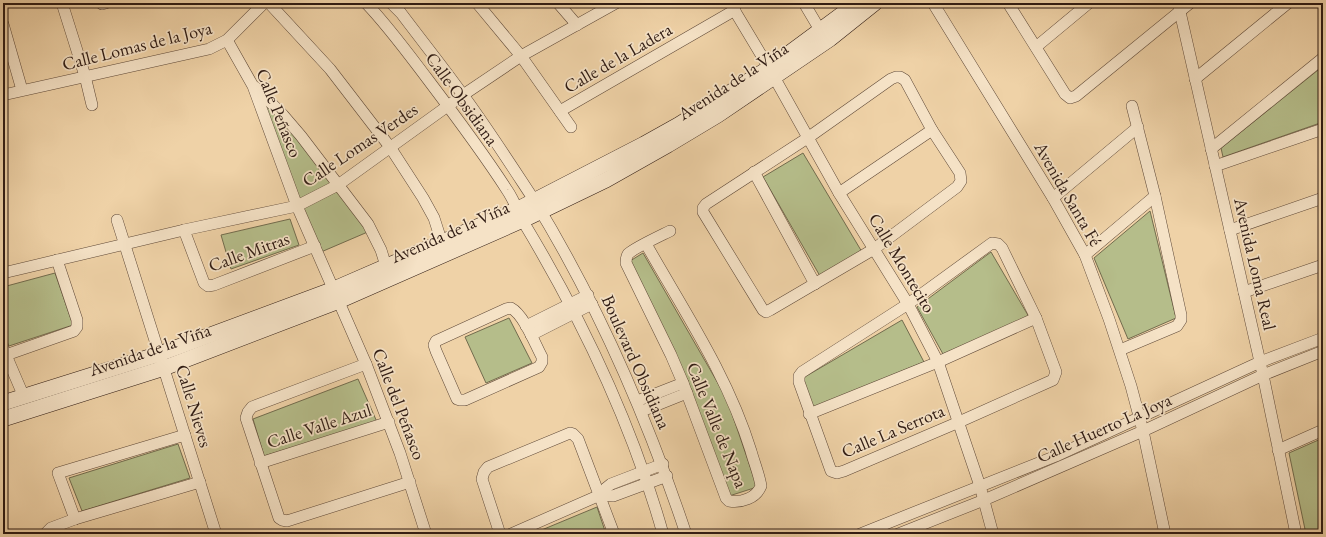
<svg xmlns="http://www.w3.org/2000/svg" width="1326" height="537" font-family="'EB Garamond',serif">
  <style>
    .green { fill: #b5bd8a; stroke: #726c4e }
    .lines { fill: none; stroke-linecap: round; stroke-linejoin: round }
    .street-casing { stroke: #5f4938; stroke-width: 12 }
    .secondary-casing { stroke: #2f1b13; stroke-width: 16 }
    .street { stroke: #f5e2c6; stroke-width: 11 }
    .secondary { stroke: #f5e2c6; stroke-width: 15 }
    .labels { text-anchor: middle; stroke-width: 3.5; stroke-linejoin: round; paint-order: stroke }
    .street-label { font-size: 18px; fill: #2f1b13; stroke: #f5e2c6 }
  </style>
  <rect width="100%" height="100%" fill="#efd2a7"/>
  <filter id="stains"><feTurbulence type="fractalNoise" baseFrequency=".005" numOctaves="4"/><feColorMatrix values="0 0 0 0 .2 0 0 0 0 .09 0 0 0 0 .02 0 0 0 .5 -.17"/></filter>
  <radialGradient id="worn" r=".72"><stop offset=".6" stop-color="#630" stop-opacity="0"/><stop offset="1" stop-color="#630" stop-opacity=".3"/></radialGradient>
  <g class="green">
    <path d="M1323 66V122L1223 157 1221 148Z"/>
    <path d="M259 94 334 184 299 203Z"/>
    <path d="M803 153 862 252 820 276 763 177Z"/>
    <path d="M337 187 370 231 321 252 299 208Z"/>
    <path d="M1150 211 1176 318 1128 339 1094 258Z"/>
    <path d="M290 219 299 245 231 269 221 235Z"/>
    <path d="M991 252 1029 317 943 354 917 307Z"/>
    <path d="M643 253 727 399 757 487 729 496 630 261Z"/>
    <path d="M55 273 73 325 9 346 3 333V287Z"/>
    <path d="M509 318 532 363 486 383 465 337Z"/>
    <path d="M902 320 924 362 812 408 803 378Z"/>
    <path d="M358 379 377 422 264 456 253 419Z"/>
    <path d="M1323 438V534H1306L1289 453Z"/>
    <path d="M178 444 190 478 82 511 69 478Z"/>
    <path d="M597 507 606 534H532Z"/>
  </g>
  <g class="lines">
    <defs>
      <g id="street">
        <path d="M62 3 85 76 92 105"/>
        <path d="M269 3 330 69 390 147 423 198 434 218 442 243"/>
        <path d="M366 3C388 26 407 52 426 77 454 114 482 151 507 190 514 200 518 212 524 223 583 321 632 424 663 534"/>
        <path d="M391 3 401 13C422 41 443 67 463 95 488 129 511 165 534 200 599 306 647 417 686 534"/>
        <path d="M477 3 521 56 571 127"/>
        <path d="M558 3 577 25"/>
        <path d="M730 3 769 68 839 193 908 304 938 362 980 486 993 534"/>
        <path d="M804 3 820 30"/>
        <path d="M933 3 1053 198 1085 255 1109 319 1131 386 1143 431 1165 534"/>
        <path d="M1008 3 1065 94 1070 98 1076 96 1190 3"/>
        <path d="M1178 3 1263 375 1296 534"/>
        <path d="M102 4 106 3"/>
        <path d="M3 24 22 90"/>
        <path d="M227 40 253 86 297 206 366 364 400 453 426 534"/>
        <path d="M1036 47 1089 3"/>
        <path d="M896 77H900L905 80 932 130 960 173 961 181 957 187 874 249 770 310 766 312 763 310 703 212V208L706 204 809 137 891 79Z"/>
        <path d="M1195 79 1288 3"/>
        <path d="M255 87 283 115 301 136 368 224 381 250 386 266"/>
        <path d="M3 95 209 49 227 40 264 3"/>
        <path d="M560 111 735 10"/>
        <path d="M1211 149 1323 58"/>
        <path d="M1215 166 1323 129"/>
        <path d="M754 172 815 284"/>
        <path d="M839 193 932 130"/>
        <path d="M1053 198 1138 127"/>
        <path d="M117 220 216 534"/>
        <path d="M184 230 204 283 208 286 214 285 315 246"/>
        <path d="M1230 230 1323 198"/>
        <path d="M992 243 998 244 1002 248 1036 318 1056 372 1053 380 959 422 844 471 837 473 831 471 799 382V376L802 372 908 304Z"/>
        <path d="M646 244C684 311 728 376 751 451 754 462 759 474 761 486 756 498 742 503 729 501L726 498 683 383 671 355 626 263C626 260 626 257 628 254 634 248 660 236 670 231"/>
        <path d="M1085 255 1155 196"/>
        <path d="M3 273 184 230 297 206 338 185 463 95 521 56 616 3"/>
        <path d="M1244 292 1323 265"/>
        <path d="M511 308C524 315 535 344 542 357V362L539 367 465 400H460L457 399 436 351 434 345 436 341 506 309Z"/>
        <path d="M526 326 588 295"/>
        <path d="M531 335 592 304"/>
        <path d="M3 348 24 397"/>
        <path d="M1120 350 1177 326 1181 320V315L1155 196 1132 106"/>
        <path d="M6 355 74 331 77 327V320L57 260"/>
        <path d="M366 364 252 407 248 412 246 418 279 518 282 520 287 521 410 482"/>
        <path d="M637 401 683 383"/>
        <path d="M642 411 687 393"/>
        <path d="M809 414 938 362 1036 318"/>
        <path d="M1278 450 1323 430"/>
        <path d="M260 463 389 422"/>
        <path d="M600 495 613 496 667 476"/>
        <path d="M75 519 58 473 185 435"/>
        <path d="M45 534 51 528 75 519 200 482"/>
        <path d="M500 534 482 479 484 472 488 467 570 433 573 434 578 439 614 534"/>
        <path d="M511 534 600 495 606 488 611 484 663 464"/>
        <path d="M860 534 1056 456 1260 362 1323 338"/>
        <path d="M898 534 984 500 1143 431 1263 375 1323 351"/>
      </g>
      <g id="secondary">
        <path d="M3 403 159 354 334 289 518 209 644 144 678 125 769 68 857 3"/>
        <path d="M3 419 164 368 339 301 523 220 606 180 668 145 718 115 830 39 875 3"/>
      </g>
    </defs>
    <use href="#street" class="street-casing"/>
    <use href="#secondary" class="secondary-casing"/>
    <use href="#street" class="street"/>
    <use href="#secondary" class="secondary"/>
  </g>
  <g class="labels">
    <g class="street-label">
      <text transform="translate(137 46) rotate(-14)" y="6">Calle Lomas de la Joya</text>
      <text transform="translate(618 58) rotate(-30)" y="6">Calle de la Ladera</text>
      <text transform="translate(733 81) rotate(-33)" y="6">Avenida de la Viña</text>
      <text transform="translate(462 99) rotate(54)" y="6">Calle Obsidiana</text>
      <text transform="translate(279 113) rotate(68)" y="6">Calle Peñasco</text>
      <text transform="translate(360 145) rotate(-34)" y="6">Calle Lomas Verdes</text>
      <text transform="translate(1068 194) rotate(60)" y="6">Avenida Santa Fé</text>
      <text transform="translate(450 232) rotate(-24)" y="6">Avenida de la Viña</text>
      <text transform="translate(249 252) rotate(-20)" y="6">Calle Mitras</text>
      <text transform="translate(902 263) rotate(59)" y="6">Calle Montecito</text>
      <text transform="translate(1255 264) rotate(77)" y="6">Avenida Loma Real</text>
      <text transform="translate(150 350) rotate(-19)" y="6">Avenida de la Viña</text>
      <text transform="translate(636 362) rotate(66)" y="6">Boulevard Obsidiana</text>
      <text transform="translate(399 404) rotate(69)" y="6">Calle del Peñasco</text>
      <text transform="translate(194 406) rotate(73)" y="6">Calle Nieves</text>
      <text transform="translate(717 425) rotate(68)" y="6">Calle Valle de Napa</text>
      <text transform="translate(319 426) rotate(-18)" y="6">Calle Valle Azul</text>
      <text transform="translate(1104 428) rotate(-24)" y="6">Calle Huerto La Joya</text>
      <text transform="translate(893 431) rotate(-23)" y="6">Calle La Serrota</text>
    </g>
  </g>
  <rect width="1326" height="537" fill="none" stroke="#efd2a7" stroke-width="16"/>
  <rect x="4" y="4" width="1318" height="529" fill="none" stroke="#2f1b13" stroke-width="2"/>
  <rect x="8" y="8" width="1310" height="521" fill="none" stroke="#2f1b13"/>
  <rect width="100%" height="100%" filter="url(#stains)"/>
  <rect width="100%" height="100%" fill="url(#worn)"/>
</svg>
